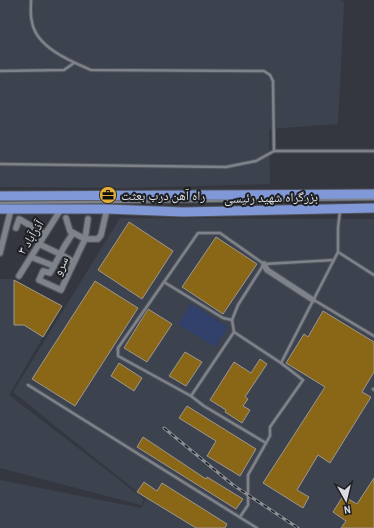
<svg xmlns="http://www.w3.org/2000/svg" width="374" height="528" font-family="'Archivo Narrow','Noto Naskh Arabic',sans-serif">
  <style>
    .built { fill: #3d424f }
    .green { fill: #31416c }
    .building { fill: #8a6717; stroke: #9c988f }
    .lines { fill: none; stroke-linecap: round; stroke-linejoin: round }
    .service-casing { stroke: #51545a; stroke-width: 4.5 }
    .minor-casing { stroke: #51545a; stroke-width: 8 }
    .trunk-casing { stroke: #51545a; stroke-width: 11 }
    .service { stroke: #7e828a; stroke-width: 2.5 }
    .minor { stroke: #7e828a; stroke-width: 5.5 }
    .trunk { stroke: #8098d7; stroke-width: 9 }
    .rail-casing { stroke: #8b8e94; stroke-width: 3 }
    .rail { stroke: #1d1f22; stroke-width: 1.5; stroke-dasharray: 4.5; stroke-linecap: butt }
    .labels { text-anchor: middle; stroke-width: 4; stroke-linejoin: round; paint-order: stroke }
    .poi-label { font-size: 13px; fill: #dadce1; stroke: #1d1f22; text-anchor: start }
    .street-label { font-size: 13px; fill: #dadce1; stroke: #1d1f22 }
  </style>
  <rect width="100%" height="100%" fill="#34373f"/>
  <g class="built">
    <path d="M0 0H341L344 2 338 124 269 129 270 184 122 188 0 187Z"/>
    <path d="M120 218 374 219V528H0V480L141 508 146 499 13 392Z"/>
    <path d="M0 279H12L61 306 9 395 144 499 141 505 0 468Z"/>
  </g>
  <path class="green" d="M191 304 228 327 215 347 178 324Z"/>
  <g class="building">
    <path d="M129 222 173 251 142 299 98 270Z"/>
    <path d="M216 237 257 264 223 314 182 287Z"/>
    <path d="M14 280 62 306 43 337 24 325H14Z"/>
    <path d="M95 281 138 308 75 406 32 379Z"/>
    <path d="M148 309 172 324 147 362 124 348Z"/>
    <path d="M323 311 374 342V372L362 392 371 397 330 463 318 455 297 490 309 497 303 508 263 483 325 387 286 363 304 334 308 337Z"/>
    <path d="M185 352 202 362 186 386 169 376Z"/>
    <path d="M260 359 267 364 245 397 248 399 243 406 250 410 242 423 225 412 226 410 210 400 234 362 251 373Z"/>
    <path d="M119 363 142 378 134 391 111 376Z"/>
    <path d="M187 406 256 449 240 476 207 456 216 441 179 418Z"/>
    <path d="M143 437 206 479 207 477 243 499 236 509 137 447Z"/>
    <path d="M374 478V528H341L346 521 333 512 343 496 357 504Z"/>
    <path d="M144 482 157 491 162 483 227 524 225 528H196L137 492Z"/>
  </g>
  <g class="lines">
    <defs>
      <g id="service">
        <path d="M31 0C31 7 30 15 32 22 36 47 70 61 91 70L264 71 270 75 273 81 274 151"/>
        <path d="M0 71 64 70 74 63"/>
        <path d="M0 164 226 167 256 161 274 151H374"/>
        <path d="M0 203 374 199"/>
        <path d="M340 211 338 228V252L374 275"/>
        <path d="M164 282 118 348V356L191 396 234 332"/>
        <path d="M314 300 374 336"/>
        <path d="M232 320 223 318 164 282 198 233H220L264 264 334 260"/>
        <path d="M281 363 338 252"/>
        <path d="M28 385 257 528"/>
        <path d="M373 389 374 390"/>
        <path d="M191 396 204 406 266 443"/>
        <path d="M240 517 248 505V475L270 436V427L303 380 281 363 234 332 232 320 238 305 264 264"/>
      </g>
      <g id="minor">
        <path d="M66 218 70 231 85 239 88 219"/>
        <path d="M16 228 19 219 45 234"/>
        <path d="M39 244 60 254 74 262"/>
        <path d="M0 253 11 209"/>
        <path d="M31 257 54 266 50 273 43 271 39 280 61 290 85 239H98L101 235 107 209"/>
        <path d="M264 264 267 270 313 300"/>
        <path d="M54 266 64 247 73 233"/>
        <path d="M19 276 61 209"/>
      </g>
      <g id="trunk">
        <path d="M0 196 374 194"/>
        <path d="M0 209H107L183 212 374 208"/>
      </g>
    </defs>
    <use href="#service" class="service-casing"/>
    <use href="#minor" class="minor-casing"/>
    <use href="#trunk" class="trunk-casing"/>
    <use href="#service" class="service"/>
    <use href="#minor" class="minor"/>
    <use href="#trunk" class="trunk"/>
    <defs>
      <path id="rail" d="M164 428 233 485 298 528"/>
    </defs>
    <use href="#rail" class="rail-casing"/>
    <use href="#rail" class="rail"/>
  </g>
  <defs>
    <symbol id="office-disc" viewBox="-11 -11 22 22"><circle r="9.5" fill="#e3ae35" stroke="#1d1f22"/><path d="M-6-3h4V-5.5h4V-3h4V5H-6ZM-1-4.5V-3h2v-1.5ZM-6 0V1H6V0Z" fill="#111"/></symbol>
  </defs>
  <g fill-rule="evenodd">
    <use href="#office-disc" x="98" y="185" width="20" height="20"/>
  </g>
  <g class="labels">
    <g class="poi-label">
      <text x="121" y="200">راه آهن درب بعثت</text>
    </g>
    <g class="street-label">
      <text transform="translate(271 197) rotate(-1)" y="5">بزرگراه شهید رئیسی</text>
      <text transform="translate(30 237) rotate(-58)" y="5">۳ آذرآباد</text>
      <text transform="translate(60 266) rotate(-65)" y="5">سرو</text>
    </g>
  </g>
  <g transform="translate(346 500) rotate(172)" stroke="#1d1f22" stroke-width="3" paint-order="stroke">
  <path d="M0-3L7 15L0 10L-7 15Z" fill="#dadce1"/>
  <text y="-6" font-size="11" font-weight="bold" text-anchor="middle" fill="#dadce1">N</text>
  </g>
</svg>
